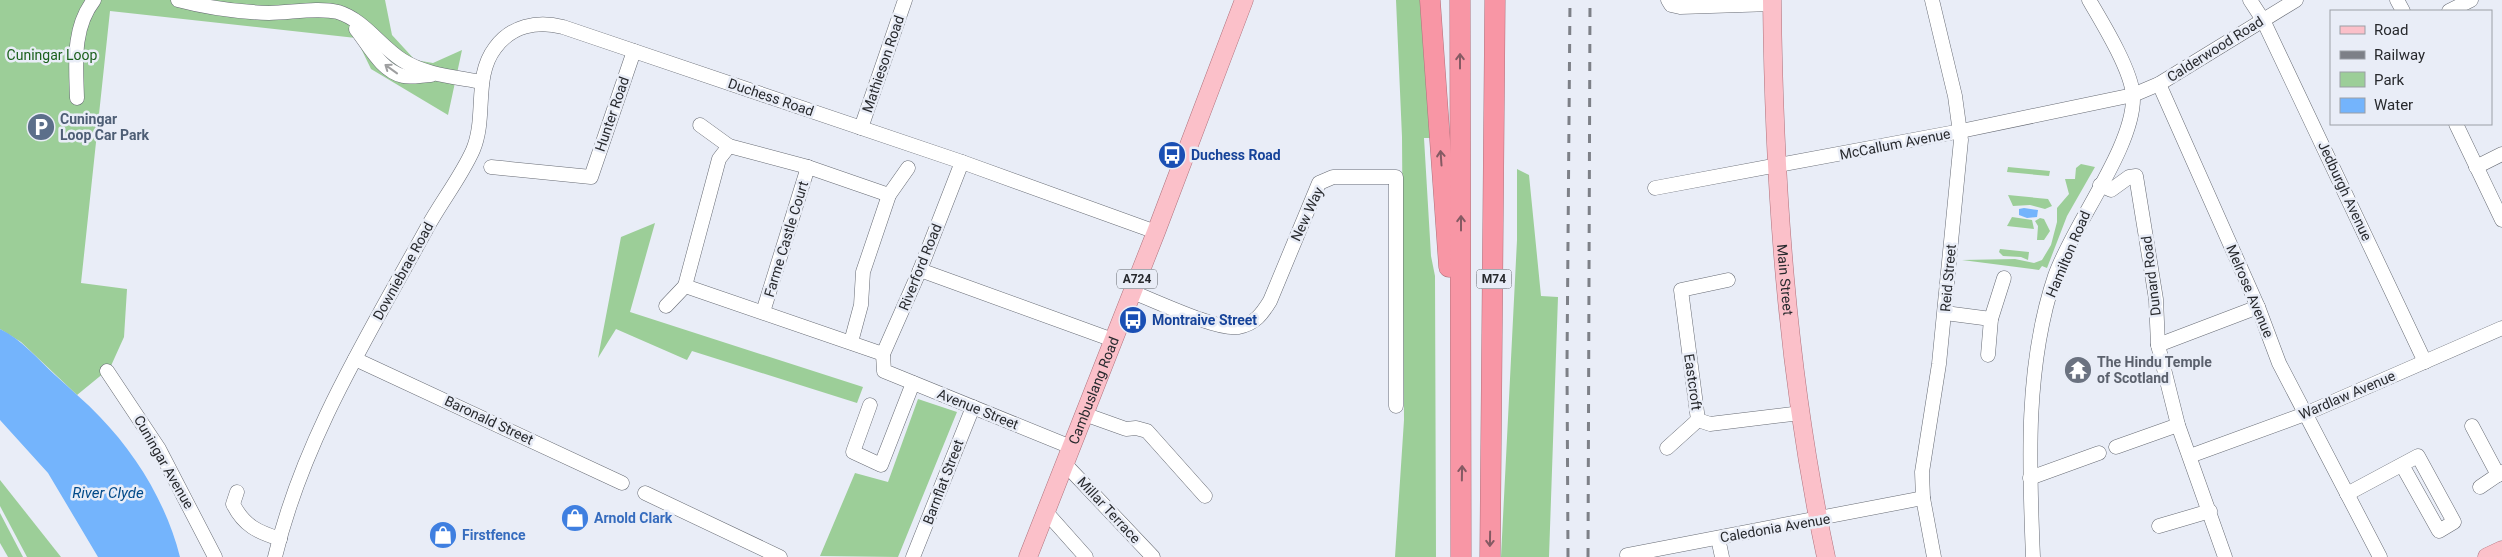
<svg xmlns="http://www.w3.org/2000/svg" width="2502" height="557" font-family="Roboto,sans-serif">
  <style>
    .green { fill: #9cce98 }
    .water { fill: #74b4fc }
    .lines { fill: none; stroke-linecap: round; stroke-linejoin: round }
    .minor-casing { stroke: #676b74; stroke-width: 15 }
    .major-casing { stroke: #af707b; stroke-width: 19 }
    .highway-casing { stroke: #af707b; stroke-width: 21 }
    .minor { stroke: #fff; stroke-width: 14 }
    .major { stroke: #fbc0c9; stroke-width: 18 }
    .highway { stroke: #f896a5; stroke-width: 20 }
    .rail { stroke: #7d8087; stroke-width: 3; stroke-dasharray: 9 9; stroke-linecap: butt }
    .oneway { stroke: #855a63 }
    .oneway2 { stroke: #9e9fa0 }
    .labels { text-anchor: middle; stroke-width: 5; stroke-linejoin: round; paint-order: stroke }
    .shield { fill: #e9edf7; stroke: #61646a; stroke-width: 1 }
    .shield-label { font-size: 12px; font-weight: bold; fill: #27292d }
    .street-label { font-size: 14px; fill: #27292d; stroke: #e9edf7 }
    .park-label { font-size: 14px; fill: #1b601c; stroke: #e9edf7 }
    .service-label { font-size: 14px; font-weight: bold; fill: #4e5e75; stroke: #e9edf7; text-anchor: start }
    .transit-label { font-size: 14px; font-weight: bold; fill: #164399; stroke: #e9edf7; text-anchor: start }
    .worship-label { font-size: 14px; font-weight: bold; fill: #5b616d; stroke: #e9edf7; text-anchor: start }
    .shop-label { font-size: 14px; font-weight: bold; fill: #366cbe; stroke: #e9edf7; text-anchor: start }
    .water-label { font-size: 15px; font-style: italic; fill: #014a89; stroke: #e9edf7 }
  </style>
  <rect width="100%" height="100%" fill="#e9edf7"/>
  <g class="green">
    <path d="M0 0H385L392 35 415 60 433 63 462 50 448 115 371 69 356 38 110 11 81 283 127 289 124 337 110 368 77 395 21 342 0 329Z"/>
    <path d="M1396 0H1422L1430 138H1424L1431 256 1435 276 1436 557H1395L1404 420 1402 137Z"/>
    <path d="M2081 164 2095 167 2067 216 2047 268 2042 266 2039 270 1962 260 2015 259 2034 263 2042 260 2051 245 2057 222V208L2069 194 2065 179H2075L2076 168Z"/>
    <path d="M2008 167 2050 171 2049 176 2007 172Z"/>
    <path d="M1517 169 1529 175 1541 296 1558 297 1549 557H1501L1517 240Z"/>
    <path d="M2008 195 2048 199 2052 206 2045 209 2030 205 2013 206Z"/>
    <path d="M2012 217 2032 220 2034 229 2007 226Z"/>
    <path d="M2040 218 2044 219 2050 231 2044 240H2037L2038 226 2035 221Z"/>
    <path d="M655 223 630 312 863 387 857 403 692 351 687 360 616 329 598 358 621 237Z"/>
    <path d="M2000 249 2029 252 2028 260 2021 257 2003 256 1999 252Z"/>
    <path d="M918 399 957 412 898 557 820 556 855 473 888 482Z"/>
    <path d="M0 480 61 557H27L0 506Z"/>
    <path d="M0 513 23 557H8L0 543Z"/>
  </g>
  <g class="water">
    <path d="M2024 208 2038 210 2037 217 2027 218 2019 215V209Z"/>
    <path d="M0 329C21 339 39 360 55 375 70 389 86 402 100 417 137 455 167 505 180 557H98L48 473 0 420Z"/>
  </g>
  <g class="lines">
    <defs>
      <g id="minor">
        <path d="M178 0C208 8 239 12 269 13 290 13 317 7 338 12 364 20 380 46 402 60 425 75 456 77 482 82"/>
        <path d="M1668 0 1671 5 1680 7 1772 4"/>
        <path d="M1932 0 1955 96 1961 140 1939 364 1922 472 1923 498 1934 557"/>
        <path d="M2250 0 2263 20 2425 362"/>
        <path d="M2397 0 2403 11"/>
        <path d="M2449 11 2471 0"/>
        <path d="M356 29C369 45 381 71 403 76 412 78 423 75 431 75"/>
        <path d="M2159 84 2258 307 2279 363 2380 557"/>
        <path d="M77 98C76 64 72 28 94 0"/>
        <path d="M2456 124 2502 220"/>
        <path d="M700 125 729 146"/>
        <path d="M861 128 905 0"/>
        <path d="M962 162 920 270 883 354 884 371 1071 447"/>
        <path d="M491 167 591 177 634 51"/>
        <path d="M2476 167 2502 154"/>
        <path d="M2100 185 2111 190 2129 177 2136 176 2156 299 2158 345 2178 425 2225 557"/>
        <path d="M1655 188 1961 131 2133 95 2159 84 2296 0"/>
        <path d="M920 270 1113 340"/>
        <path d="M1728 280 1681 290 1698 420 1710 424 1801 413"/>
        <path d="M685 286 719 159 729 146 808 167"/>
        <path d="M1132 292C1154 300 1218 331 1238 327 1255 324 1262 314 1270 301L1319 183 1333 177H1396V406"/>
        <path d="M666 306 685 286 883 354"/>
        <path d="M763 312 808 167 889 195"/>
        <path d="M1945 313 1991 319"/>
        <path d="M851 342 861 305 863 272 889 195 908 168"/>
        <path d="M2158 345 2258 307"/>
        <path d="M1988 355 1991 319 2004 278"/>
        <path d="M355 359 622 483"/>
        <path d="M107 371 159 449 215 557"/>
        <path d="M870 405 853 452 881 465 913 383"/>
        <path d="M1084 414 1126 429 1136 428 1147 431 1205 496"/>
        <path d="M2472 426 2498 475"/>
        <path d="M2116 447 2178 425"/>
        <path d="M1667 448 1698 420"/>
        <path d="M2190 456 2305 414 2502 328"/>
        <path d="M1065 464 1153 557"/>
        <path d="M2030 478 2099 453"/>
        <path d="M2480 487 2502 472"/>
        <path d="M237 492 233 504C244 526 258 532 280 539"/>
        <path d="M645 493 780 557"/>
        <path d="M2347 494 2418 456 2454 522 2439 531 2402 465"/>
        <path d="M1046 512 1086 557"/>
        <path d="M2159 526 2210 511"/>
        <path d="M1718 538 1722 557"/>
        <path d="M1627 555 1923 498"/>
        <path d="M275 557C303 439 369 334 427 228 441 202 461 177 473 150 487 117 473 77 495 48 511 26 537 20 563 27L962 162 1156 232"/>
        <path d="M913 557 973 407"/>
        <path d="M2033 557C2029 463 2025 365 2055 276 2073 224 2135 146 2133 96 2132 71 2102 22 2089 0"/>
      </g>
      <g id="major">
        <path id="s1" d="M1772 0C1774 187 1787 374 1826 557"/>
        <path id="s2" d="M1028 557 1156 232 1244 0"/>
        <path d="M2487 557 2502 550"/>
      </g>
      <g id="highway">
        <path d="M1430 0 1449 267"/>
        <path d="M1460 0 1461 557"/>
        <path d="M1490 557 1495 0"/>
      </g>
    </defs>
    <use href="#minor" class="minor-casing"/>
    <use href="#major" class="major-casing"/>
    <use href="#highway" class="highway-casing"/>
    <use href="#minor" class="minor"/>
    <use href="#major" class="major"/>
    <use href="#highway" class="highway"/>
    <g class="rail">
      <path d="M1568 557 1567 363 1570 0"/>
      <path d="M1588 557 1590 0"/>
    </g>
  </g>
  <defs><path id="oneway-shaft" d="M-6 0H5M1.5-3L5.5 0L1.5 3" fill="none" stroke-width="1.6" stroke-linecap="round" stroke-linejoin="round" transform="scale(1.25)"/></defs>
  <g class="oneway">
    <use href="#oneway-shaft" transform="translate(1460 61) rotate(-90)"/>
    <use href="#oneway-shaft" transform="translate(1441 158) rotate(-94)"/>
    <use href="#oneway-shaft" transform="translate(1461 223) rotate(-90)"/>
    <use href="#oneway-shaft" transform="translate(1462 473) rotate(-89)"/>
    <use href="#oneway-shaft" transform="translate(1490 539) rotate(91)"/>
  </g>
  <use class="oneway2" href="#oneway-shaft" transform="translate(391 69) rotate(-144)"/>
  <defs>
    <symbol id="parking-disc" viewBox="-11 -11 22 22"><circle r="9.5" fill="#5c6f8a" stroke="#e9edf7"/><path d="M-3.5-5.5H1a3.5 3.5 0 0 1 0 7H-1V5.5H-3.5ZM-1-3.4V-.6H.8a1.4 1.4 0 0 0 0-2.8Z" fill="#fff"/></symbol>
    <symbol id="bus-disc" viewBox="-11 -11 22 22"><circle r="9.5" fill="#1a4fb4" stroke="#e9edf7"/><path d="M-5-6H5V4H4V6H2V4H-2V6H-4V4H-5ZM-3.5-4V0h7V-4ZM-3.5 1.2v1.5H-2V1.2ZM2 1.2v1.5H3.5V1.2Z" fill="#fff"/></symbol>
    <symbol id="temple-disc" viewBox="-11 -11 22 22"><circle r="9.5" fill="#6b7280" stroke="#e9edf7"/><path d="M0-6L5-2H3V0L6.5 2.5H4V6H1.5V3h-3V6H-4V2.5H-6.5L-3 0V-2H-5Z" fill="#fff"/></symbol>
    <symbol id="shop-disc" viewBox="-11 -11 22 22"><circle r="9.5" fill="#3f7fe0" stroke="#e9edf7"/><path d="M-5-2.5h2.3a2.7 3.5 0 0 1 5.4 0H5L5.5 6h-11ZM-1.5-2.5h3a1.5 2.3 0 0 0-3 0Z" fill="#fff"/></symbol>
  </defs>
  <g fill-rule="evenodd">
    <use href="#parking-disc" x="25" y="111" width="32" height="32"/>
    <use href="#bus-disc" x="1156" y="139" width="32" height="32"/>
    <use href="#bus-disc" x="1117" y="304" width="32" height="32"/>
    <use href="#temple-disc" x="2062" y="354" width="32" height="32"/>
    <use href="#shop-disc" x="559" y="502" width="32" height="32"/>
    <use href="#shop-disc" x="427" y="519" width="32" height="32"/>
  </g>
  <g class="labels">
    <g class="shield">
      <rect x="1117" y="269.5" width="40" height="19" rx="4"/>
      <rect x="1476.5" y="269.5" width="35" height="19" rx="4"/>
    </g>
    <g class="shield-label">
      <text x="1137" y="283">A724</text>
      <text x="1494" y="283">M74</text>
    </g>
    <g class="street-label">
      <text transform="translate(2215 49) rotate(-32)" y="5">Calderwood Road</text>
      <text transform="translate(883 64) rotate(-71)" y="5">Mathieson Road</text>
      <text transform="translate(771 97) rotate(19)" y="5">Duchess Road</text>
      <text transform="translate(612 114) rotate(-71)" y="5">Hunter Road</text>
      <text transform="translate(1895 144) rotate(-11)" y="5">McCallum Avenue</text>
      <text transform="translate(2345 191) rotate(65)" y="5">Jedburgh Avenue</text>
      <text transform="translate(1307 214) rotate(-65)" y="5">New Way</text>
      <text transform="translate(786 239) rotate(-73)" y="5">Farme Castle Court</text>
      <text transform="translate(2068 254) rotate(-67)" y="5">Hamilton Road</text>
      <text transform="translate(920 267) rotate(-68)" y="5">Riverford Road</text>
      <text transform="translate(403 271) rotate(-61)" y="5">Downiebrae Road</text>
      <text transform="translate(2151 276) rotate(-97)" y="5">Dunard Road</text>
      <text transform="translate(1948 278) rotate(-85)" y="5">Reid Street</text>
      <text dy="5" stroke="none"><textPath href="#s1" startOffset="280">Main Street</textPath></text>
      <text transform="translate(2250 291) rotate(67)" y="5">Melrose Avenue</text>
      <text transform="translate(1693 382) rotate(82)" y="5">Eastcroft</text>
      <text dy="5" stroke="none"><textPath href="#s2" startOffset="179">Cambuslang Road</textPath></text>
      <text transform="translate(2347 395) rotate(-23)" y="5">Wardlaw Avenue</text>
      <text transform="translate(978 409) rotate(22)" y="5">Avenue Street</text>
      <text transform="translate(489 420) rotate(25)" y="5">Baronald Street</text>
      <text transform="translate(164 462) rotate(60)" y="5">Cuningar Avenue</text>
      <text transform="translate(943 482) rotate(-69)" y="5">Barnflat Street</text>
      <text transform="translate(1109 510) rotate(47)" y="5">Millar Terrace</text>
      <text transform="translate(1775 528) rotate(-10)" y="5">Caledonia Avenue</text>
    </g>
    <g class="park-label">
      <text x="52" y="60">Cuningar Loop</text>
    </g>
    <g class="service-label">
      <text x="60" y="124">Cuningar<tspan x="60" dy="16">Loop Car Park</tspan></text>
    </g>
    <g class="transit-label">
      <text x="1191" y="160">Duchess Road</text>
      <text x="1152" y="325">Montraive Street</text>
    </g>
    <g class="worship-label">
      <text x="2097" y="367">The Hindu Temple<tspan x="2097" dy="16">of Scotland</tspan></text>
    </g>
    <g class="shop-label">
      <text x="594" y="523">Arnold Clark</text>
      <text x="462" y="540">Firstfence</text>
    </g>
    <g class="water-label">
      <text x="108" y="498">River Clyde</text>
    </g>
  </g>
  <rect x="2330" y="10" width="162" height="115" fill="#e9edf7" stroke="#9b9fa6"/>
  <rect x="2340" y="26" width="25" height="8" fill="#fbc0c9" stroke="#9b9fa6"/>
  <text x="2374" y="35" font-size="15" fill="#27292d">Road</text>
  <rect x="2340" y="51" width="25" height="8" fill="#7d8087" stroke="#9b9fa6"/>
  <text x="2374" y="60" font-size="15" fill="#27292d">Railway</text>
  <rect x="2340" y="72" width="25" height="15" fill="#9cce98" stroke="#9b9fa6"/>
  <text x="2374" y="85" font-size="15" fill="#27292d">Park</text>
  <rect x="2340" y="98" width="25" height="15" fill="#74b4fc" stroke="#9b9fa6"/>
  <text x="2374" y="110" font-size="15" fill="#27292d">Water</text>
</svg>
